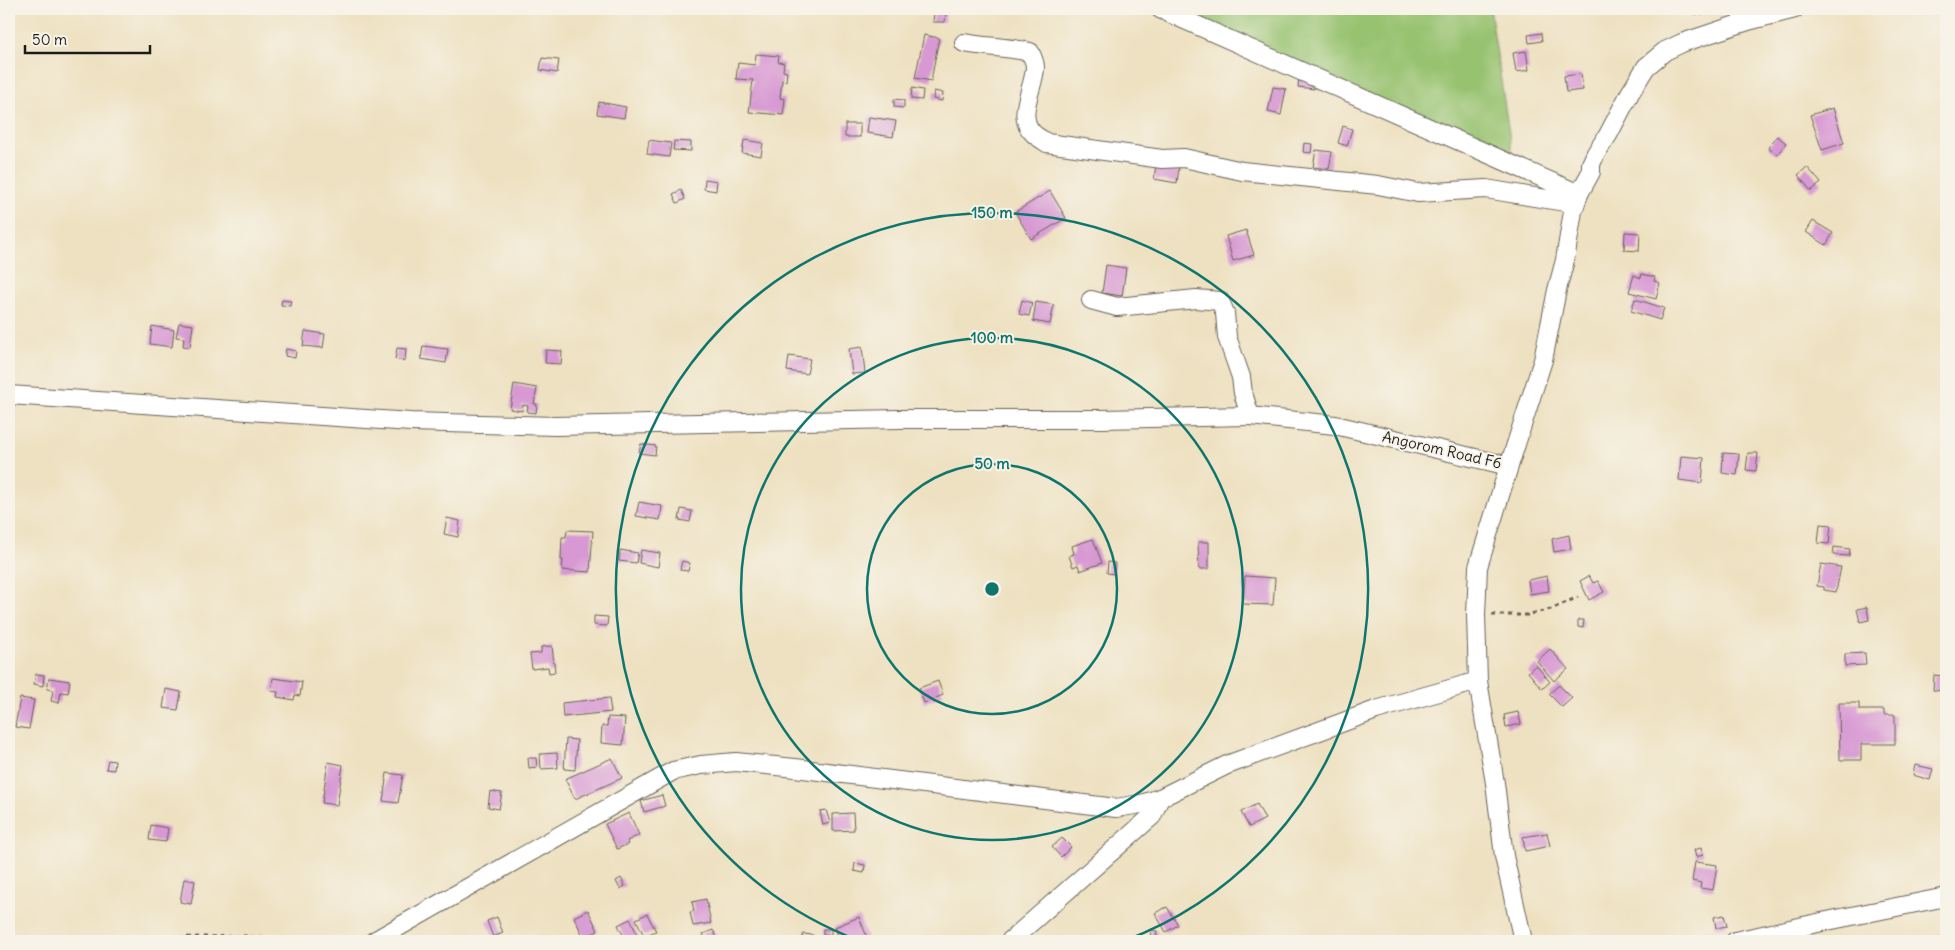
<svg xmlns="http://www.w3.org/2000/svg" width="1955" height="950" font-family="Delius,sans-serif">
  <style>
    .green { fill: #97c26f; stroke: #5a6f46 }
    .building { fill: #d798d3 }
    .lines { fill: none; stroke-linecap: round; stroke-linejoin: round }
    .street-casing { stroke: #666156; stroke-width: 20 }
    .path { stroke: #666156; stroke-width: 3; stroke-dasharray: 4 4; stroke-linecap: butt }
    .street { stroke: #fff; stroke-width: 18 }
    .ring { fill: none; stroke: #0f766e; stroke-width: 2.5 }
    .labels { text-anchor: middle; stroke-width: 4; stroke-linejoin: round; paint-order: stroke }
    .street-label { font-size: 15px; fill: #1c1c1c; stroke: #f7f3e8 }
    .centre { fill: #0f766e; stroke: #f7f3e8; stroke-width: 2.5 }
    .ring-label { font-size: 15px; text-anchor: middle; font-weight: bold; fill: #0f766e; stroke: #f7f3e8; stroke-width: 4; stroke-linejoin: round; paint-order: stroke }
  </style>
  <rect width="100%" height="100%" fill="#f7f3e8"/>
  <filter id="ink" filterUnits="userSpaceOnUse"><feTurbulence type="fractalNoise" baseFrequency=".02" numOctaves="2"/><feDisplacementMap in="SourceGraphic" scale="10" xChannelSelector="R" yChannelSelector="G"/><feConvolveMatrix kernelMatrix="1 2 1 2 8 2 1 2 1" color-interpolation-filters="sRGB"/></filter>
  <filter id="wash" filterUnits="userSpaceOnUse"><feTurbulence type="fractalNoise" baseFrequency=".0096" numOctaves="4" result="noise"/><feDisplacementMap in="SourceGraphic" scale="20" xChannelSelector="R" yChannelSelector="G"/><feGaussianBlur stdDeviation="1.12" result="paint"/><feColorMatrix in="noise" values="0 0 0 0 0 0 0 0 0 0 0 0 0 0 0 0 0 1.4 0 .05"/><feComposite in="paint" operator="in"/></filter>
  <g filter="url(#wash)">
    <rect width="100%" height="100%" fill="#eee1c1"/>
    <path class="green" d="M1160 9H1490L1512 153 1336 87Z"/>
    <g id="blocks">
      <g class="building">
        <rect x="1693" y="9" width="23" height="5"/>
        <path d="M934 12 946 13 945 22H933Z"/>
        <path d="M1541 33 1542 41 1529 43 1528 35Z"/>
        <path d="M924 35 939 38 931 81 915 78Z"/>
        <path d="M1526 51 1529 70 1516 72 1513 53Z"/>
        <path d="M756 54 779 56 778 62 784 63 783 71 787 72 786 81 782 80 780 98 785 99 783 115 749 112 753 80 736 79 738 63 755 65Z"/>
        <path d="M542 58 559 60 557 73 540 70Z"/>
        <path d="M1581 74 1583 90 1566 92 1564 76Z"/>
        <path d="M1299 77 1315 79 1314 89 1298 87Z"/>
        <path d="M1273 87 1286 89 1281 115 1268 112Z"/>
        <path d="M912 88 923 90 922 100 911 99Z"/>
        <path d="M934 91 943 93 942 101 933 99Z"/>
        <path d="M894 99 904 100V108L894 107Z"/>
        <path d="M599 102 626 107 624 118 597 114Z"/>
        <path d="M1833 108 1844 143 1822 150 1810 115Z"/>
        <path d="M869 117 896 121 893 137 867 133Z"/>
        <rect x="845" y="124" width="15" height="13"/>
        <path d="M1343 126 1352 129 1347 146 1338 143Z"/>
        <path d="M1777 136 1786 143 1777 155 1768 148Z"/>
        <path d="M649 140 671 143 669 157 647 154Z"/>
        <path d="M744 140 763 143 761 156 742 153Z"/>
        <path d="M674 141 691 142V151L673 150Z"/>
        <path d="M1304 143 1312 144 1311 153 1303 152Z"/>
        <path d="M1316 150 1332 152 1329 169 1313 167Z"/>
        <path d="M1156 164 1179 168 1177 183 1154 179Z"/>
        <path d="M1807 167 1821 183 1811 191 1798 175Z"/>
        <path d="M705 179 717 181 716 191 704 189Z"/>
        <path d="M681 190 685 199 677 203 673 194Z"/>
        <path d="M1050 191 1066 218 1031 239 1015 212Z"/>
        <path d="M1813 221 1833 233 1826 245 1806 232Z"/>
        <path d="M1246 230 1254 255 1233 261 1226 236Z"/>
        <path d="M1625 232 1640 233 1639 251 1624 250Z"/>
        <path d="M1106 265 1126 268 1122 296 1102 293Z"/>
        <path d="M1642 274 1655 277 1654 281 1660 283 1656 299 1629 292 1634 275 1641 278Z"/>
        <path d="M1635 299 1664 308 1660 320 1631 311Z"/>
        <path d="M282 300 291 301 290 306 281 305Z"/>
        <path d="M1022 300 1032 303 1029 316 1019 314Z"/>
        <path d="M1036 302 1054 305 1050 324 1033 321Z"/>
        <path d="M179 323 193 325 190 347 183 346 184 338 176 337Z"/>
        <path d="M152 326 174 330 172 347 150 344Z"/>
        <path d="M305 331 325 334 323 348 303 346Z"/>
        <path d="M423 346 448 349 446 363 421 359Z"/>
        <path d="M862 347 865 373 852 374 849 349Z"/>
        <path d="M397 348 406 349 405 361 395 359Z"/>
        <path d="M286 349 296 351 295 358 285 356Z"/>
        <path d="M546 350 562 351 561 364 545 363Z"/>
        <path d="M789 356 810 359 807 374 787 371Z"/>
        <path d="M514 384 537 388 534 404H537L536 413 527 412 528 406 523 405 522 411 510 409Z"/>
        <path d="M641 444 656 446 655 455 639 453Z"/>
        <path d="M1723 453 1739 454 1737 475 1722 473Z"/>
        <path d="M1748 453H1758L1756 471 1746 470Z"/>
        <path d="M1681 456 1704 458 1702 483 1679 480Z"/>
        <path d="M639 502 662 506 660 520 636 516Z"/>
        <path d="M681 509 692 511 690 522 679 520Z"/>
        <path d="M447 518 460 521 458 537 444 534Z"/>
        <path d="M1820 524 1831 525 1829 544 1818 543Z"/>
        <path d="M567 530 593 531 590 572 562 570 563 560H561L562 537H566Z"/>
        <path d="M1569 535 1571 549 1554 552 1552 539Z"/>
        <path d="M1093 539 1102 563 1080 571 1078 565 1073 567 1069 556 1074 554 1072 546Z"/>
        <path d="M1198 542H1209V569H1199Z"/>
        <path d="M1834 547 1850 549 1849 556 1833 555Z"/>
        <path d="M620 550 638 553 636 563 619 561Z"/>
        <path d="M641 550 660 553 658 567 639 563Z"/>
        <path d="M682 561 690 563 688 571 680 570Z"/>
        <path d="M1108 562 1115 563 1114 574 1107 573Z"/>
        <path d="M1821 564 1841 567 1836 592 1824 590V587L1817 586Z"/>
        <path d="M1245 576 1275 578 1273 605 1243 604Z"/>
        <path d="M1547 576 1549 591 1530 594 1528 580Z"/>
        <path d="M1589 576 1593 583 1598 581 1604 592 1589 600 1580 581Z"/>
        <path d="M1867 607 1869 620 1860 622 1857 609Z"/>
        <path d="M594 616 608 617 607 626 594 625Z"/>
        <path d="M1578 620H1584L1583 628 1578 627Z"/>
        <path d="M552 646 555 672 549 673 548 667 532 669 530 654 541 653V647Z"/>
        <path d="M1550 649 1568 669 1554 681 1537 661Z"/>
        <path d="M1865 653 1866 665 1845 666V654Z"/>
        <path d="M1536 665 1550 682 1542 689 1528 672Z"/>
        <path d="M36 674 44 675 43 686 34 684Z"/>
        <path d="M1934 675 1943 676 1941 691 1933 690Z"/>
        <path d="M49 678 70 681 68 693 61 692 59 703 51 701 53 690 47 689Z"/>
        <path d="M273 678 302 682 300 696 295 695 294 700 277 697 278 692 271 691Z"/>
        <path d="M938 681 943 695 924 703 919 688Z"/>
        <path d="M1559 685 1572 698 1562 707 1549 694Z"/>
        <path d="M166 689 181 692 178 710 163 708Z"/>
        <path d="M20 698 34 700 29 729 15 727Z"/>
        <path d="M609 698 611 712 563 717 562 703Z"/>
        <path d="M1839 703H1859V710H1884V715H1895V744H1861V760H1840Z"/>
        <path d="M1518 712 1521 724 1506 727 1504 715Z"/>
        <path d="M608 717 625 718 623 745 601 743 602 726H607Z"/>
        <path d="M566 739 577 740 575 770 564 769Z"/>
        <path d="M557 753 558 768 541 769 540 754Z"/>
        <path d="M528 758H536L537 767 529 768Z"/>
        <path d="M612 758 622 778 575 799 565 779Z"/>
        <path d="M108 760 115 761 114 770 106 769Z"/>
        <path d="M328 762 343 765 337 805 322 803Z"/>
        <path d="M1915 765 1933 769 1930 780 1913 775Z"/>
        <path d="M387 773 403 775 398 803 383 801Z"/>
        <path d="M490 791 502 793 499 809 488 807Z"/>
        <path d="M662 795 665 806 644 812 641 801Z"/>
        <path d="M1257 804 1265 819 1249 827 1241 812Z"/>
        <path d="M826 810 830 823 823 825 820 811Z"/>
        <path d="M629 813 639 835 627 841 628 844 617 849 605 824Z"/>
        <path d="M853 813 854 830 833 831V814Z"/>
        <path d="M151 825 168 828 166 842 149 840Z"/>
        <path d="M1547 833 1550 846 1525 851 1523 837Z"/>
        <path d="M1062 838 1071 847 1061 857 1052 847Z"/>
        <path d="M1701 848 1703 855 1696 857 1694 850Z"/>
        <path d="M1695 862 1717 865 1713 890 1700 888 1701 883 1692 881Z"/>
        <path d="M855 863 865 865 864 873 854 871Z"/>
        <path d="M621 878 625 886 620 889 616 881Z"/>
        <path d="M184 879 195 881 191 904 180 902Z"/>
        <path d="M706 899 711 923 693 926 690 912 694 911 692 902Z"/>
        <path d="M1167 907 1178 925 1166 932 1155 913Z"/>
        <path d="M588 910 598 931 584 938 574 917Z"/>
        <path d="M647 914 656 931 644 936 636 919Z"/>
        <path d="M1724 915 1727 926 1716 928 1714 917Z"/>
        <path d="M497 917 503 933 493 937 487 921Z"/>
        <path d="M859 917 867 937 857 941H840L835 927Z"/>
        <path d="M630 919 638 936 626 941 618 925Z"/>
        <path d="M823 929H831V936L823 935Z"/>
        <path d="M713 930 719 941H706L703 934Z"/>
        <path d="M1151 930 1157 931 1156 941 1150 940Z"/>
        <path d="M803 934 813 935 812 941H802Z"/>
      </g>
    </g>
  </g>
  <g filter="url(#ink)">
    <use href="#blocks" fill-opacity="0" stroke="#666156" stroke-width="1"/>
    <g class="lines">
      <defs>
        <g id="street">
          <path d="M964 43C986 47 1008 47 1030 52 1032 56 1035 62 1035 67 1035 87 1014 117 1034 134 1037 137 1043 140 1047 143L1162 159 1184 158 1242 171 1378 185 1418 193 1486 189 1565 202 1579 194 1160 9"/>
          <path d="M1091 300 1117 307 1196 299 1220 301 1225 313 1227 337 1241 377 1243 393 1250 416 1335 425 1509 466 1543 360 1557 290 1565 260 1573 211 1579 194 1591 172V164L1596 153 1608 135 1630 93 1646 67 1665 51 1682 43 1748 21 1795 9"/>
          <path d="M9 395 411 422 555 426 899 419H1101L1250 416"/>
          <path d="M1509 466 1478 567 1476 615 1478 681 1495 783 1504 856 1523 941"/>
          <path d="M374 941 673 771 701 765 736 762 795 768 1116 808 1141 804 1160 798 1227 765 1376 710 1478 681"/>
          <path d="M1010 941 1152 816 1160 798"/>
          <path d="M1735 941 1822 922 1946 897"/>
        </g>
      </defs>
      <use href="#street" class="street-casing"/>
      <g class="path">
        <path d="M1492 615H1527L1551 609 1578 597"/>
        <path d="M35 941 244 936 291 941"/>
      </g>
      <use href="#street" class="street"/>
    </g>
  </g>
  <g class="ring">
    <circle cx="992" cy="589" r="125"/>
    <circle cx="992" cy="589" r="251"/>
    <path d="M860 941A376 376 0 1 1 1124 941"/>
  </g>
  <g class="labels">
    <g class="street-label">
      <text transform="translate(1442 450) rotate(13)" y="5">Angorom Road F6</text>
    </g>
  </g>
  <circle cx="992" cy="589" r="8" class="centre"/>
  <g class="ring-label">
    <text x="992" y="218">150 m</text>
    <text x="992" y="343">100 m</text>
    <text x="992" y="469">50 m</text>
  </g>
  <rect width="1955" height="950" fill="none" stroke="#f7f3e8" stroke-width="30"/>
  <path d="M25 45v8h125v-8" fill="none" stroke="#1c1c1c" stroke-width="2.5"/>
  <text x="32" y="45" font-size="15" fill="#1c1c1c" stroke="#f7f3e8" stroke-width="4" paint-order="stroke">50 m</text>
</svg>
